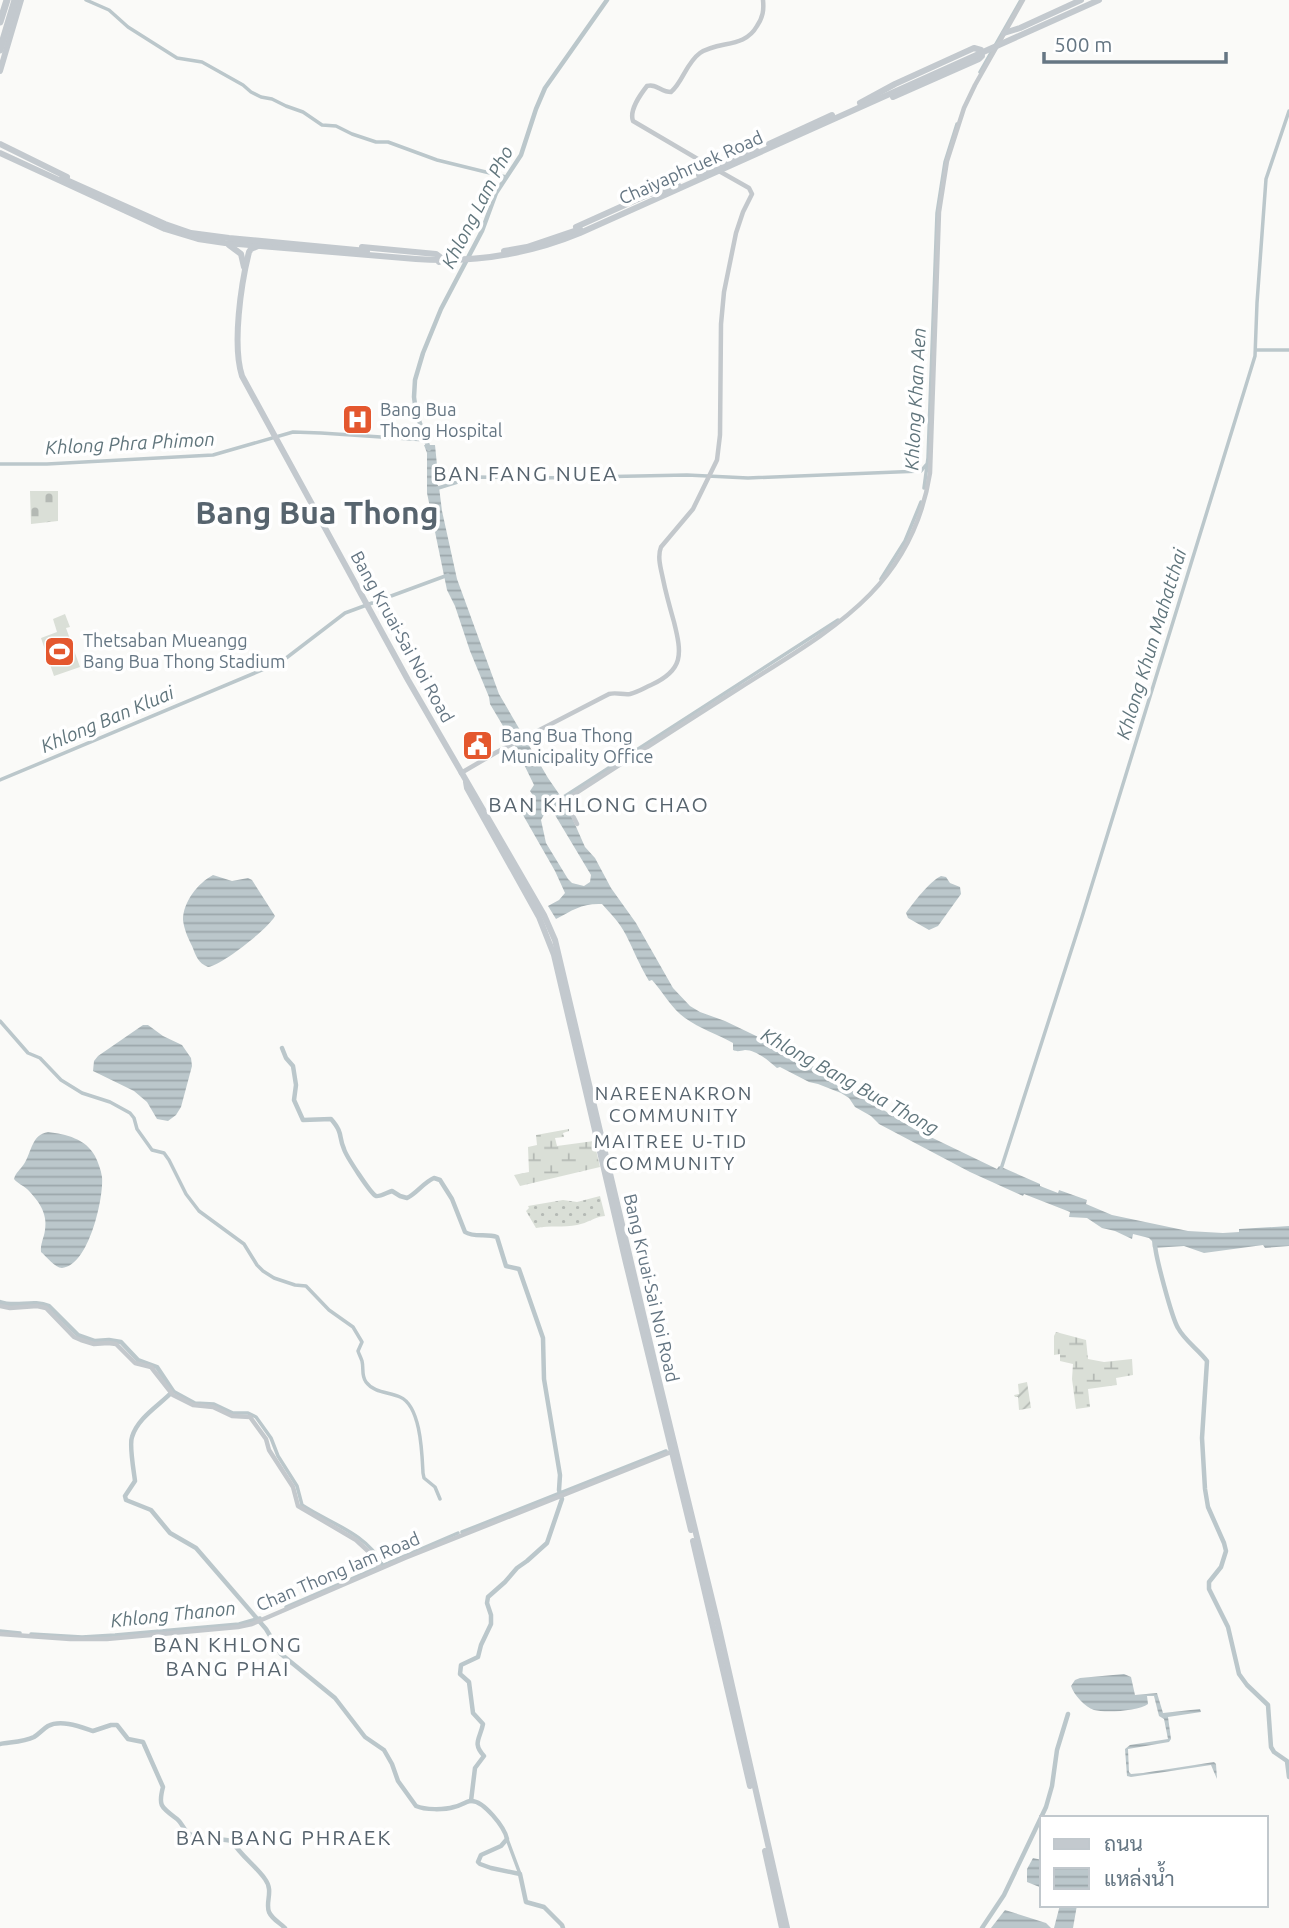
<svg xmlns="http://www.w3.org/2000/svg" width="1289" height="1928" font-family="Ubuntu,Sarabun,sans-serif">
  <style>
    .grass { fill: url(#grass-dots) }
    .wetland { fill: url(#wetland-marsh) }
    .cemetery { fill: url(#cemetery-stones) }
    .garden { fill: url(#garden-furrows) }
    .pitch { fill: #dadfd7 }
    .water { fill: url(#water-rules); fill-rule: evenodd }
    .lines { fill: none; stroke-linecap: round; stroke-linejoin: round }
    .canal { stroke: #bbc7cb; stroke-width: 3.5 }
    .river { stroke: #bbc7cb; stroke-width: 4.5 }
    .minor { stroke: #c3c8cc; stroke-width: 4.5 }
    .major { stroke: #c3c9ce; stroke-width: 6 }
    .highway { stroke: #c3c9ce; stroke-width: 7 }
    .labels { text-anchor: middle; stroke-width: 7; stroke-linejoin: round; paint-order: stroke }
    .street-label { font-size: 18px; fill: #657683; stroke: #fff }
    .poi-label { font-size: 18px; fill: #657683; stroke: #fff; text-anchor: start }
    .water-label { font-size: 19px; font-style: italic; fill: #60757c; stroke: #fff }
    .neighbourhood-label { font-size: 19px; letter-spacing: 2px; fill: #57646e; stroke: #fff }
    .quarter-label { font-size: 21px; letter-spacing: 2px; fill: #57646e; stroke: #fff }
    .town-label { font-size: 32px; font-weight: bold; fill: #57646e; stroke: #fff }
  </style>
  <defs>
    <pattern id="grass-dots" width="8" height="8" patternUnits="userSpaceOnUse" patternTransform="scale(1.75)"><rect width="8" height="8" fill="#dadfd7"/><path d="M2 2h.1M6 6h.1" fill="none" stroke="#b4b9b4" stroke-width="1.8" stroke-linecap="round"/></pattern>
    <pattern id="wetland-marsh" width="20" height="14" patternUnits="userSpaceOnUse" patternTransform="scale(1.75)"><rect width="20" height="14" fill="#dadfd7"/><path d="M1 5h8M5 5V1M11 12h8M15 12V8" fill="none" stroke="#b4b9b4"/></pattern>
    <pattern id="cemetery-stones" width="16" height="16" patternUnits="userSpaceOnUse" patternTransform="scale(1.75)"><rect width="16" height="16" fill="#dadfd7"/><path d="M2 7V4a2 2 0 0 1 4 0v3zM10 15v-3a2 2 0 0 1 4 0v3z" fill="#b4b9b4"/></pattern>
    <pattern id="garden-furrows" width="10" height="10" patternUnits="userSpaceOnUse" patternTransform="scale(1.75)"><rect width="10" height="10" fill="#dadfd7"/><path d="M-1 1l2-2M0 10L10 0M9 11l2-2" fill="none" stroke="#b4b9b4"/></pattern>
    <pattern id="water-rules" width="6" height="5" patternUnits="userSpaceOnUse" patternTransform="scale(1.75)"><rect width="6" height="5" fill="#bbc7cb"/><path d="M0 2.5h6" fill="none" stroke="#9ca6aa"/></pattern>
  </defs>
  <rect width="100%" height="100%" fill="#fafaf8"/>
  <path class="grass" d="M600 1196 605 1216C594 1217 588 1223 577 1225 564 1228 549 1225 536 1228L526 1211 529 1208 528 1206 563 1200 577 1202Z"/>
  <g class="wetland">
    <path d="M569 1129V1131L563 1133 564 1137 555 1138 557 1146 594 1141 600 1167 520 1186 514 1175 529 1172 528 1147 537 1145 536 1135Z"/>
    <path d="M1056 1332 1086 1340 1088 1359 1104 1362 1132 1359 1133 1375 1116 1378 1117 1385 1088 1389 1090 1407 1076 1409 1072 1379 1073 1364 1060 1361V1354L1054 1355V1336Z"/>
  </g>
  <path class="cemetery" d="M30 491H58V521L31 524Z"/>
  <path class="garden" d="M1027 1382 1031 1408 1019 1410 1018 1397H1015L1014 1395 1019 1394 1018 1384Z"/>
  <path class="pitch" d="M65 614 70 627 66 628 80 667 54 676 41 638 57 632 53 619Z"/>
  <g class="water">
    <path d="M424 445H435L438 475 435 481 439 487 442 511 457 579 499 694 548 778 566 804 585 847 595 858 611 888 636 923 673 988 690 1006 700 1012 725 1021 792 1053 914 1129 997 1169 999 1166 1040 1184V1186L1058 1193 1059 1190 1087 1200 1086 1204 1112 1215 1188 1231 1223 1233 1239 1232V1229L1289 1226V1246L1265 1248 1263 1245 1204 1253 1184 1246 1153 1248 1152 1241 1149 1238 1133 1234 1132 1239 1115 1231 1102 1228 1087 1218 1069 1217 1070 1212 1024 1194 1023 1196 970 1172 879 1124 871 1116 855 1107 849 1098 841 1093 818 1084 809 1082 780 1067 777 1068C769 1061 756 1050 745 1050 740 1051 737 1052 733 1050V1043C717 1034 700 1029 685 1018 672 1009 663 992 652 980L649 981C640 966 634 951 626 935 620 923 611 914 602 904 582 903 573 910 556 919L548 906 559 900 565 893 555 871 523 815 526 813 527 804 534 797 530 791 534 785 516 748 490 704 489 697 470 651 455 606 447 590 427 493V453ZM552 810 591 875 590 882 584 886 572 883 568 879 546 843 541 820 545 813Z"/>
    <path d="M213 875 232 881 248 878 252 880 275 916C269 928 222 965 208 967 198 963 196 956 192 946 188 938 184 929 183 920 183 902 198 883 213 875Z"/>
    <path d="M941 876 946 877 950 883 960 887 961 894 938 926 929 930 908 918 906 913C914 902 929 882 941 876Z"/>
    <path d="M143 1025H148L163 1036 182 1045 191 1058 192 1066 181 1107 176 1115 168 1121 157 1119 147 1102 134 1091 93 1071 94 1061 98 1056Z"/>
    <path d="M48 1132C66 1134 86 1139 95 1156 98 1162 101 1170 102 1177 104 1197 89 1266 62 1268 55 1268 46 1256 41 1252 40 1244 44 1238 45 1230 48 1213 38 1200 27 1189 23 1185 18 1184 14 1179 16 1172 20 1170 24 1164 32 1152 31 1135 48 1132Z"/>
    <path d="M1124 1674 1131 1677 1135 1695 1157 1693 1163 1713 1200 1709 1201 1712 1168 1717 1171 1739 1169 1742 1128 1749 1129 1772 1131 1774 1143 1773 1214 1762 1216 1764 1217 1779 1211 1765 1131 1777 1127 1776 1125 1749 1130 1745 1168 1739 1164 1719 1159 1716 1154 1696H1147L1148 1704C1139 1711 1106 1713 1094 1710 1085 1707 1074 1695 1071 1686L1075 1680 1080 1678Z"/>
    <path d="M1033 1858 1042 1860V1888L1027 1882V1869Z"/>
    <path d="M1060 1905H1077L1073 1928H1054Z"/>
    <path d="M1005 1910 1046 1923 1051 1928H991Z"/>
  </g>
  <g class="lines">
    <g class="canal">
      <path d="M86 0 109 10 128 27 177 58 202 62 243 85 251 92 261 97 272 99 286 106 303 112 322 125 336 126 352 134 376 142H388L437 160 506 177"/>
      <path d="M980 72 1021 0"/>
      <path d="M1256 350H1289"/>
      <path d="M0 464H47L213 455 293 432 321 433 426 440"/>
      <path d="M924 488 928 458 937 213 945 162 957 124"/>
      <path d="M435 489 474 477 540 478 687 475 748 478 921 471 926 465"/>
      <path d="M881 579 905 541 921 502"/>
      <path d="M0 780 281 662 345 613 448 575"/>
      <path d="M559 800 838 620"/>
      <path d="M0 1021 28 1053 40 1058 61 1080 82 1093 110 1102 130 1113 134 1118 137 1129 152 1150 164 1153 169 1160 186 1194 199 1211 244 1244 257 1265 263 1271 274 1278 295 1285 306 1286 329 1310 353 1327 362 1342 358 1351C359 1354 361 1358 362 1361 364 1369 361 1375 366 1382 374 1393 389 1392 400 1397 421 1406 422 1454 423 1473L424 1478 435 1487 440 1499"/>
      <path d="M1001 1169 1082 917 1255 356 1257 303 1266 179 1289 111"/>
      <path d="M173 1391 195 1403 214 1404 233 1413H248L256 1417 271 1438 278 1456 297 1486 302 1505C329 1523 366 1533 382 1564"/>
      <path d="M462 1532 666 1451"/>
      <path d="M286 1607 458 1533"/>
      <path d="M0 1631 20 1633"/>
      <path d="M31 1634 82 1637 115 1635 239 1624 260 1618"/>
      <path d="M507 1839 520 1874"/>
    </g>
    <g class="river">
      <path d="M429 449 416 412 414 397 415 380 423 353 441 309 482 231 496 193 521 155 536 109 545 88 607 0"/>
      <path d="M282 1048 286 1058 293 1066 296 1085 294 1100 303 1120 331 1119C344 1134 338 1136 344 1149 346 1156 371 1194 376 1196 380 1197 388 1192 392 1191L400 1196 407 1198C417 1193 423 1183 434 1178L440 1180 452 1199 465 1232C474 1238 487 1233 497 1237L506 1266 519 1269 543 1338 544 1379 560 1475 559 1490 562 1499 547 1543 527 1561 517 1568 505 1582 488 1597 487 1603 491 1615V1624L481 1645 478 1657 461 1665 460 1674 469 1682 473 1713 483 1724C480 1739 472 1743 484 1756L475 1768 471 1801"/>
      <path d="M1155 1244C1155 1255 1172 1318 1178 1328 1185 1341 1198 1349 1207 1361L1202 1438 1205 1489 1208 1507 1224 1543 1226 1551 1221 1567 1209 1582V1589L1228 1627 1239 1674 1247 1685 1268 1705 1271 1747 1274 1752 1287 1761 1289 1777"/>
      <path d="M0 1302C16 1308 33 1299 49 1306L78 1335 95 1341 109 1340 121 1342 138 1360 157 1367 173 1391C160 1405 138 1417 132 1437 129 1445 134 1472 135 1481L125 1496 126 1500 151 1510 170 1533 196 1548 266 1629 281 1654 335 1698 365 1737 384 1750 392 1764 398 1781 416 1806C425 1810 444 1810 454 1807 460 1806 465 1802 470 1801 483 1799 505 1828 507 1839L501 1846 481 1855 478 1862 480 1864 491 1868 520 1874 526 1902 544 1907 562 1925 563 1928"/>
      <path d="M0 1744C11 1742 24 1742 34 1737 39 1734 43 1729 48 1726 61 1719 81 1727 93 1731L111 1725H117L128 1739 143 1742 163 1787C158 1806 161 1807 177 1819 181 1822 183 1828 187 1832 197 1841 219 1838 232 1841 241 1856 255 1865 265 1879 274 1891 265 1902 269 1912 272 1919 280 1923 285 1928"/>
      <path d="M982 1928 1004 1895 1046 1807 1052 1786 1057 1750 1068 1714"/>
    </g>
    <g class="minor">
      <path d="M713 168 633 121C629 110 640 95 647 86 656 83 661 92 671 92 683 82 686 63 700 53 719 40 744 49 757 26 763 17 764 10 763 0"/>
      <path d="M461 773 497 752 609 694C616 692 623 695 630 694 638 692 644 688 651 685 684 670 682 654 674 622 670 608 666 594 663 579 661 569 657 557 661 547L693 509 717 460 720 435 721 324 724 292 736 233 743 212 752 194 749 188 719 171"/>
      <path d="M577 824 566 802 567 799C625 761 683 724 741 687 831 630 912 588 930 473L939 212 947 161 964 108 975 85 1023 0"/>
      <path d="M0 1306 10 1308 37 1306 46 1308 74 1337 81 1340 94 1344 108 1343 116 1344 135 1363 151 1367 173 1395 193 1405 213 1407 232 1416 250 1417 266 1439 269 1450 293 1487 298 1506 356 1540 369 1552 380 1568"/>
      <path d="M0 1634 70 1639H107L238 1627 252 1624 405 1558 671 1452"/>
    </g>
    <g class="major">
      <path d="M1004 33 1020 28 1081 0"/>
      <path d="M0 71 21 0"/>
      <path d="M860 103 895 84 974 48 981 50 982 56 979 59 893 97"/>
      <path d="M0 144 67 177"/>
      <path d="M769 144 832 115"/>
      <path d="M0 153 165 229 198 239 225 243 416 259C473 263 527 255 580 233L1099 0"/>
      <path d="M699 175 756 150"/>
      <path d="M62 178 165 224 191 233 229 238 367 251"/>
      <path d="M576 227 647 195 678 185"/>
      <path d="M229 245 241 254 244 267"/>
      <path d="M258 246 251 249 249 252C241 284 232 345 242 376L408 680 544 915 555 940 658 1377 718 1624 787 1928"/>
      <path d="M362 247 436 254 440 257 439 262"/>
      <path d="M504 251 527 247 580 229"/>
      <path d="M466 782 467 788 539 917 554 955 626 1263 691 1530"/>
      <path d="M693 1541 750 1786"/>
      <path d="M765 1851 782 1928"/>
    </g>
    <g class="highway">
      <path d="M0 22 7 0"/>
      <path d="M0 50 15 0"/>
    </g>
  </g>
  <defs>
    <symbol id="hospital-square" viewBox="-11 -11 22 22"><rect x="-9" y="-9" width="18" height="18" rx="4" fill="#e4572e" stroke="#fff"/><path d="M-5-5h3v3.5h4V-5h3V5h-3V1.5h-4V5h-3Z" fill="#fff"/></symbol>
    <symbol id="stadium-square" viewBox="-11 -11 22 22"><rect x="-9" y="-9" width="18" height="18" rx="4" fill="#e4572e" stroke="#fff"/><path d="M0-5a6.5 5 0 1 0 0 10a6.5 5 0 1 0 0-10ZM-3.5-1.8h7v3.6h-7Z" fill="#fff"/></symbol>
    <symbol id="civic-square" viewBox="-11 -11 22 22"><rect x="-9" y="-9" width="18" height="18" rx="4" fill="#e4572e" stroke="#fff"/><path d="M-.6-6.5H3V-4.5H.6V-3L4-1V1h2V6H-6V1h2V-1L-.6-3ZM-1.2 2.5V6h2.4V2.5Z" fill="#fff"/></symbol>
  </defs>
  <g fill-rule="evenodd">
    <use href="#hospital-square" x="340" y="402" width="35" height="35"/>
    <use href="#stadium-square" x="42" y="634" width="35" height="35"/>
    <use href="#civic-square" x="460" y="728" width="35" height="35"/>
  </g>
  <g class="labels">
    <g class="street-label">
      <text transform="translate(691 168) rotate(-24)" y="6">Chaiyaphruek Road</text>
      <text transform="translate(402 637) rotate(61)" y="6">Bang Kruai-Sai Noi Road</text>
      <text transform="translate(651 1288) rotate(77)" y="6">Bang Kruai-Sai Noi Road</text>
      <text transform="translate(338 1572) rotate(-23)" y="6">Chan Thong Iam Road</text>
    </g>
    <g class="poi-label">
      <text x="380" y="416">Bang Bua<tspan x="380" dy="21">Thong Hospital</tspan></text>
      <text x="83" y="647">Thetsaban Mueangg<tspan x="83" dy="21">Bang Bua Thong Stadium</tspan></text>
      <text x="501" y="742">Bang Bua Thong<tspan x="501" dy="21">Municipality Office</tspan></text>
    </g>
    <g class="water-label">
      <text transform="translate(477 207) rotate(-63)" y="7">Khlong Lam Pho</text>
      <text transform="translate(915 399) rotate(-87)" y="7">Khlong Khan Aen</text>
      <text transform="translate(130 443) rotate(-3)" y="7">Khlong Phra Phimon</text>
      <text transform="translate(1151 644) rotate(-73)" y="7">Khlong Khun Mahatthai</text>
      <text transform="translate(107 719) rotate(-23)" y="7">Khlong Ban Kluai</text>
      <text transform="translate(850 1081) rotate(29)" y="7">Khlong Bang Bua Thong</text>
      <text transform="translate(173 1614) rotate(-6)" y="7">Khlong Thanon</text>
    </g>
    <g class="neighbourhood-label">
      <text x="674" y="1100">NAREENAKRON<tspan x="674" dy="22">COMMUNITY</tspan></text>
      <text x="671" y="1148">MAITREE U-TID<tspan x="671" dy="22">COMMUNITY</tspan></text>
    </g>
    <g class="quarter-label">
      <text x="526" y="481">BAN FANG NUEA</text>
      <text x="599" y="812">BAN KHLONG CHAO</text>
      <text x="228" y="1652">BAN KHLONG<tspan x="228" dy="24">BANG PHAI</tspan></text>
      <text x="284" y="1845">BAN BANG PHRAEK</text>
    </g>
    <g class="town-label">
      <text x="317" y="524">Bang Bua Thong</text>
    </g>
  </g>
  <rect x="1040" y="1816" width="228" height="91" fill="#ffffff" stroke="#c1c8cd" stroke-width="2"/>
  <rect x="1054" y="1839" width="35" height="10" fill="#c3c9ce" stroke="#c1c8cd" stroke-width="2"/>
  <text x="1104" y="1851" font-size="21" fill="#657683">ถนน</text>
  <rect x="1054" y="1868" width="35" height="21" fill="url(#water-rules)" stroke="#c1c8cd" stroke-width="2"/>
  <text x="1104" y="1886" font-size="21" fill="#657683">แหล่งน้ำ</text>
  <path d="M1044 52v10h182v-10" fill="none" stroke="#657683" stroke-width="3.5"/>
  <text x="1054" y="52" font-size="21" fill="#657683" stroke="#ffffff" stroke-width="5" paint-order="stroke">500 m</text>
</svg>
